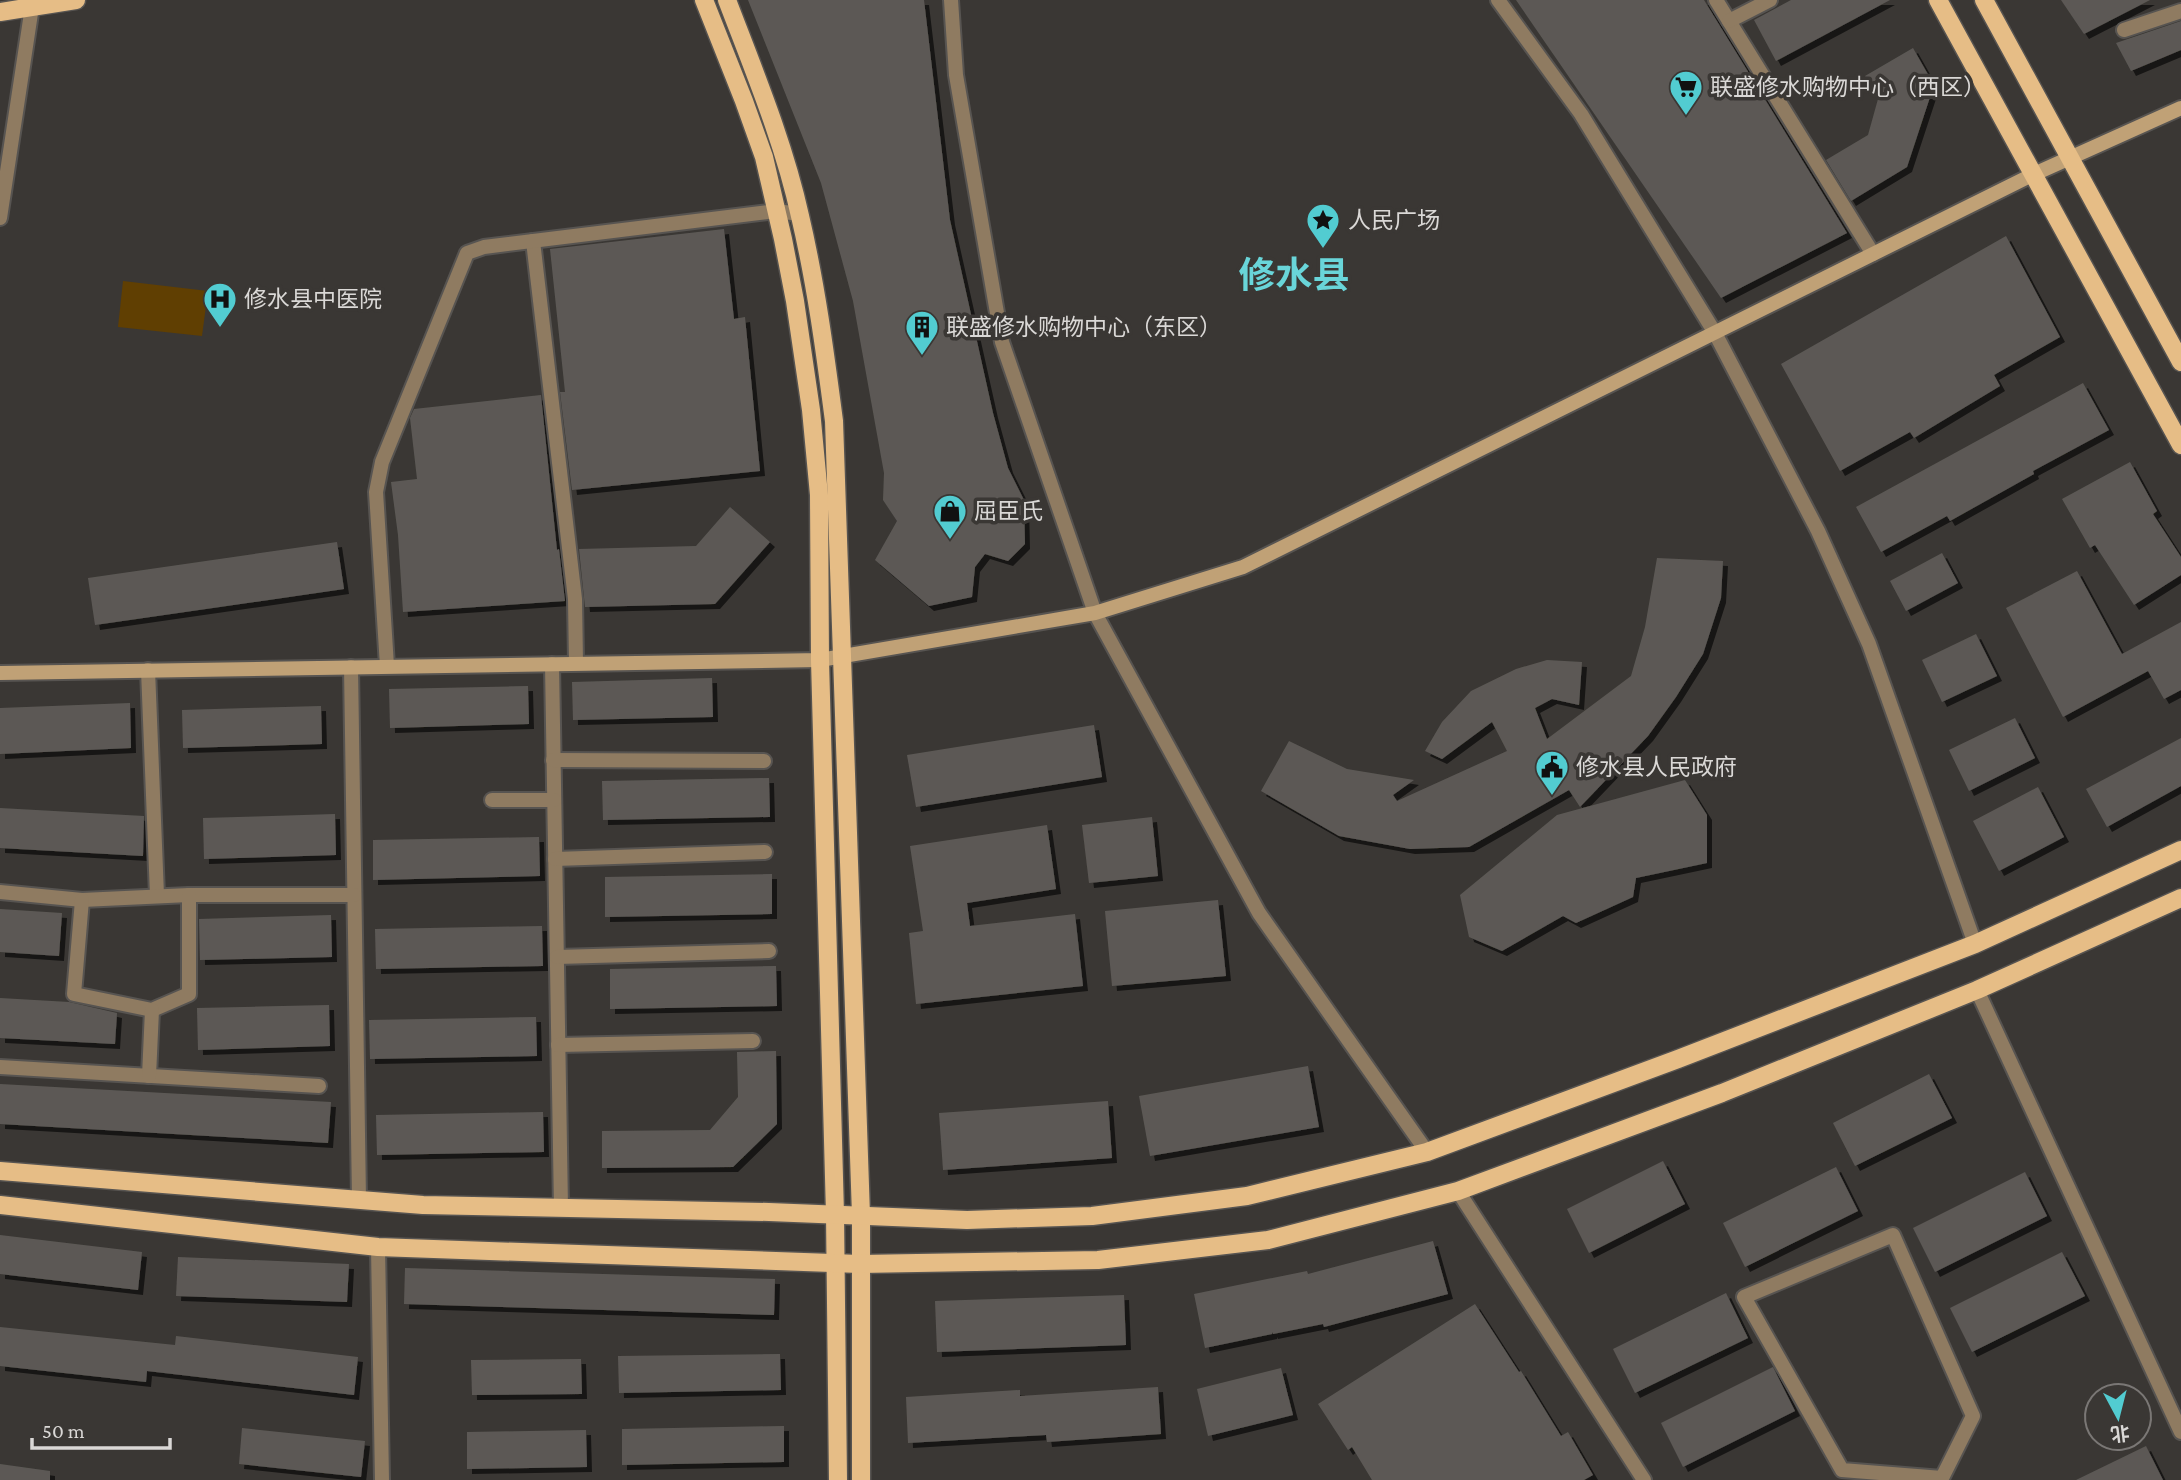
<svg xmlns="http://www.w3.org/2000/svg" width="2181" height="1480" font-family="'Crimson Pro','Noto Sans SC',serif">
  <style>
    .green { fill: #603f02 }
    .building { fill: #5c5955; filter: url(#shadow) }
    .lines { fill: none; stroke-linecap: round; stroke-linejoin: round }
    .minor-casing { stroke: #575451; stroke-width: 18 }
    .tertiary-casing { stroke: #575451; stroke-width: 18 }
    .secondary-casing { stroke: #575451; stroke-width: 18 }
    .primary-casing { stroke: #575451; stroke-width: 21 }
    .minor { stroke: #8f7b61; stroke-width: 14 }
    .tertiary { stroke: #8f7b61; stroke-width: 14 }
    .secondary { stroke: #c0a176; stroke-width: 14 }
    .primary { stroke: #e6bd86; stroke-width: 18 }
    .labels { text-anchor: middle; stroke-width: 7; stroke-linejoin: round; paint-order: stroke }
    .poi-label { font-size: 23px; fill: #dad8d6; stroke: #3a3734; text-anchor: start }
    .town-label { font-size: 37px; font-weight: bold; fill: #69d5d9; stroke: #3a3734 }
  </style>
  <defs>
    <filter id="shadow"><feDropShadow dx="5" dy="5" stdDeviation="0" flood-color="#0009"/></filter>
  </defs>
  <rect width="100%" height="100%" fill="#3a3734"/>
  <path class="green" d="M123 281 208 291 202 336 118 327Z"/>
  <g class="building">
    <path d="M748 0H924L950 220 993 413 1008 468 1024 500 1025 544 1008 561 985 554 975 567 972 597 929 606 875 560 897 521 883 500 884 473 853 301 821 183Z"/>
    <path d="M1516 0H1704L1847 233 1721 298Z"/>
    <path d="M1791 0H1890L1776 61 1754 20Z"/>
    <path d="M2061 0H2150L2084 34Z"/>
    <path d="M2181 21V50L2131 71 2116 43Z"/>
    <path d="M1913 48 1934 85 1907 167 1851 201 1826 160 1868 135 1878 99 1865 76Z"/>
    <path d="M724 229 734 319 745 317 760 471 572 490 560 392H565L550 249Z"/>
    <path d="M2006 236 2060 337 1994 375 2000 386 1914 438 1910 432 1840 471 1781 364Z"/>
    <path d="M2083 383 2109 430 2033 471 2034 474 1950 521 1947 516 1881 552 1856 507Z"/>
    <path d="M541 395 557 550 559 549 565 601 403 612 398 535 391 482 417 479 410 418 414 409Z"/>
    <path d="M2130 462 2157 511 2153 514 2181 557V575L2134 605 2095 545 2090 548 2062 499Z"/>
    <path d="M730 507 770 542 715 604 585 607 579 549 696 546Z"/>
    <path d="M337 542 344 589 95 625 88 578Z"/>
    <path d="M1942 553 1958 583 1906 611 1890 581Z"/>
    <path d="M1657 558 1723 561 1721 598 1703 654 1676 697 1648 736 1580 807 1569 790 1469 847 1410 849 1339 836 1261 791 1289 741 1347 769 1414 780 1393 795 1397 801 1507 751 1492 722 1442 759 1425 751 1442 722 1471 691 1516 669 1547 660 1582 662 1579 705 1552 699 1535 708 1547 739 1631 676 1645 627Z"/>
    <path d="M2077 571 2122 654 2181 622V690L2164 699 2148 671 2063 717 2006 608Z"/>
    <path d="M1976 634 1997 676 1942 702 1922 660Z"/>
    <path d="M712 678 713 717 573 720 572 682Z"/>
    <path d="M528 686 529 724 390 728 389 689Z"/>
    <path d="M130 703 131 748 0 754V708Z"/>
    <path d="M321 706 322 744 183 748 182 710Z"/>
    <path d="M2015 718 2035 758 1969 791 1949 750Z"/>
    <path d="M1094 725 1102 777 916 807 907 755Z"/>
    <path d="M2181 738V786L2107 827 2086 789Z"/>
    <path d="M769 778 770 817 603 820 602 781Z"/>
    <path d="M1685 780 1707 815V863L1636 878 1633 897 1576 923 1563 916 1502 951 1469 937 1460 895 1557 815Z"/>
    <path d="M2038 787 2064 837 1999 871 1973 821Z"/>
    <path d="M0 808 144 816 143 856 0 848Z"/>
    <path d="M335 814 336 855 204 859 203 818Z"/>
    <path d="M1152 817 1158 876 1089 883 1082 825Z"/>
    <path d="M1047 825 1056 889 967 903 970 926 1075 914 1083 986 916 1004 909 933 923 931 910 846Z"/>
    <path d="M539 837 540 876 373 880V840Z"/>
    <path d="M772 874V914L605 917V877Z"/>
    <path d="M1218 900 1226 976 1112 986 1105 911Z"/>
    <path d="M0 909 62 913 59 956 0 952Z"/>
    <path d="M331 915 332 957 200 960 199 919Z"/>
    <path d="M542 926 543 966 376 969 375 929Z"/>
    <path d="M776 966 777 1006 610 1009V969Z"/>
    <path d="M0 998 69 1002 117 1013 115 1044 0 1038Z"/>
    <path d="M329 1005 330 1046 198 1050 197 1008Z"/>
    <path d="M536 1017 537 1056 370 1059 369 1020Z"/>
    <path d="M776 1051 777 1124 733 1167 602 1168V1131L710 1130 738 1097 737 1052Z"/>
    <path d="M1308 1066 1319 1127 1150 1156 1139 1096Z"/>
    <path d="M1929 1074 1952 1118 1855 1166 1833 1123Z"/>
    <path d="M0 1084 331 1102 328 1143 0 1124Z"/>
    <path d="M1108 1101 1112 1158 943 1170 939 1113Z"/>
    <path d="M543 1112 544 1152 377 1155 376 1115Z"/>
    <path d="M1663 1161 1685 1204 1589 1253 1567 1209Z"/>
    <path d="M1836 1167 1858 1211 1745 1267 1723 1223Z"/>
    <path d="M2025 1172 2047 1216 1935 1272 1913 1228Z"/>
    <path d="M0 1235 142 1252 138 1290 0 1274Z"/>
    <path d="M1433 1241 1448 1294 1324 1327 1323 1324 1273 1334 1272 1332V1334L1205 1348 1194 1294 1307 1271 1308 1274Z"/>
    <path d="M2062 1252 2085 1296 1972 1352 1950 1308Z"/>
    <path d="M178 1257 349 1264 347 1302 176 1296Z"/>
    <path d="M405 1268 775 1279 774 1315 404 1304Z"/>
    <path d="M1726 1293 1748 1338 1635 1393 1613 1349Z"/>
    <path d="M1124 1295 1126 1345 937 1352 935 1301Z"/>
    <path d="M1475 1304 1519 1372 1521 1371 1561 1436 1568 1432 1593 1475 1584 1480H1372L1352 1447 1348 1450 1318 1404Z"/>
    <path d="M0 1327 175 1345 176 1336 358 1357 354 1395 147 1371 146 1382 0 1366Z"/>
    <path d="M780 1354 781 1390 619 1393 618 1356Z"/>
    <path d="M581 1359 582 1394 472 1395 471 1360Z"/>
    <path d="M1773 1367 1795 1411 1683 1467 1661 1423Z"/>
    <path d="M1281 1368 1293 1415 1208 1436 1197 1389Z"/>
    <path d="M1158 1387 1161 1434 1047 1442 1046 1435 908 1443 906 1397 1020 1390V1396Z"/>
    <path d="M784 1426V1462L622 1465V1429Z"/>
    <path d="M242 1428 365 1441 361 1477 239 1464Z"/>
    <path d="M586 1430 587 1467 467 1469V1432Z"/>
    <path d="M2146 1446 2163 1480H2076Z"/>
    <path d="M0 1464 50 1471V1480H0Z"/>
  </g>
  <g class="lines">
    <defs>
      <g id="minor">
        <path d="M1716 0 1873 254"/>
        <path d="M1729 21 1770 0"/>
        <path d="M2124 30 2181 11"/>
        <path d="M533 241 575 599 576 663"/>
        <path d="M552 664 561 1208"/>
        <path d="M387 666 376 492 382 462 467 253 484 247 776 211 800 214"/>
        <path d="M351 667 359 1200"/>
        <path d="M148 670 157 895"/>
        <path d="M553 760 764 761"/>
        <path d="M492 800H554"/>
        <path d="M555 859 765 852"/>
        <path d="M0 892 82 900 189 895H354"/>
        <path d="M82 900 74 994 152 1010 189 994V895"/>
        <path d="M557 957 769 951"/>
        <path d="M1977 990 2181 1432"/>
        <path d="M558 1045 753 1041"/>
        <path d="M0 1067 319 1086"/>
        <path d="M149 1076 152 1010"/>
        <path d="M1458 1191 1644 1480"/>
        <path d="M1893 1235 1973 1416 1942 1478 1842 1470 1744 1297Z"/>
        <path d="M378 1247 382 1480"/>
      </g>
      <g id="tertiary">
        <path d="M951 0 956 75 1002 342 1095 613 1259 913 1427 1152"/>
        <path d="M1498 0 1581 114 1715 333 1818 531 1869 644 1975 944"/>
        <path d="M0 218 33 0"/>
      </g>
      <path id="secondary" d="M0 673 820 660 1095 613 1243 567 2032 175 2181 108"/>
      <g id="primary">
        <path d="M704 0 744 101 764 157 783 239 795 301 811 410 819 495 820 660 835 1214 838 1480"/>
        <path d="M727 0C754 71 784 143 800 216 816 284 825 352 834 421L861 1215V1480"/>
        <path d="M1938 0 2181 445"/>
        <path d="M1984 0 2181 362"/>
        <path d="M0 12 76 0"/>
        <path d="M0 1171 423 1205 769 1212 967 1220 1092 1216 1247 1196 1427 1152 1678 1059 1975 944 2181 850"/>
        <path d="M0 1205 378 1247 860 1264 1098 1260 1268 1240 1458 1191 1722 1093 1977 990 2181 898"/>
      </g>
    </defs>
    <use href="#minor" class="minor-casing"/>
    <use href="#tertiary" class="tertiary-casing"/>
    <use href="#secondary" class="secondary-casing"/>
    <use href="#primary" class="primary-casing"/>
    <use href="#minor" class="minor"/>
    <use href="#tertiary" class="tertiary"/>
    <use href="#secondary" class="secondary"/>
    <use href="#primary" class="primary"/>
  </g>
  <defs>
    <symbol id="supermarket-pin" viewBox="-11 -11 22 30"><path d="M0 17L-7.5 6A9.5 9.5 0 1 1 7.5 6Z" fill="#52ccd1" stroke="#3a3734"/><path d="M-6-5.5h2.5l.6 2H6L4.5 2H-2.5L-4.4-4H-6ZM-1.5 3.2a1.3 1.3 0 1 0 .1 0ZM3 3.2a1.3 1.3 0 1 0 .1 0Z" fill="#111"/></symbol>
    <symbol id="sight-pin" viewBox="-11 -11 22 30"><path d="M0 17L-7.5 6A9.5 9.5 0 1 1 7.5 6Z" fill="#52ccd1" stroke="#3a3734"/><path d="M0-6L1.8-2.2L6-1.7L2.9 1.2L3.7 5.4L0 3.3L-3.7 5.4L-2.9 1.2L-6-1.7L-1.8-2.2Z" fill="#111"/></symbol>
    <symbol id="hospital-pin" viewBox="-11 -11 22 30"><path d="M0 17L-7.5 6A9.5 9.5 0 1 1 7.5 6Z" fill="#52ccd1" stroke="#3a3734"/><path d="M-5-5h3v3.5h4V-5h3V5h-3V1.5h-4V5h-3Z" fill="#111"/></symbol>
    <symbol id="building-pin" viewBox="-11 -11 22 30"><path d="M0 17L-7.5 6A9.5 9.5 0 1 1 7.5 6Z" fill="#52ccd1" stroke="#3a3734"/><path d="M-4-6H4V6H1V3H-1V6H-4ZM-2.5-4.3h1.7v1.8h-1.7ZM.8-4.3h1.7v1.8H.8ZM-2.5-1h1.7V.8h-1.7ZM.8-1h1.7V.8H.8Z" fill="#111"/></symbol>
    <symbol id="shop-pin" viewBox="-11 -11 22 30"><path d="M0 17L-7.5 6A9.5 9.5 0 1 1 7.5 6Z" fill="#52ccd1" stroke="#3a3734"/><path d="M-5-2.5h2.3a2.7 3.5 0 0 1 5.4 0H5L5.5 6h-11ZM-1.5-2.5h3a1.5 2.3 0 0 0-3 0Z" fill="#111"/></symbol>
    <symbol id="civic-pin" viewBox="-11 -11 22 30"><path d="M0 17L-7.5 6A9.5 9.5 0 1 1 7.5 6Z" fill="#52ccd1" stroke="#3a3734"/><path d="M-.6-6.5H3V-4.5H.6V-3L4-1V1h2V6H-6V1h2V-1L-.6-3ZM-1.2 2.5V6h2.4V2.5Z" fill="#111"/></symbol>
  </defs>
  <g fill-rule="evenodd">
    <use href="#supermarket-pin" x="1667" y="68" width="38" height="52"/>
    <use href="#sight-pin" x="1304" y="201" width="38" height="52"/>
    <use href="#hospital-pin" x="201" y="280" width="38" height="52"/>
    <use href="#building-pin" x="903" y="308" width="38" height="52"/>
    <use href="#shop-pin" x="931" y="492" width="38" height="52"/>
    <use href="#civic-pin" x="1533" y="748" width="38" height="52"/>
  </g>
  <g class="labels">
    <g class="poi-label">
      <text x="1710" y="95">联盛修水购物中心（西区）</text>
      <text x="1348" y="228">人民广场</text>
      <text x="244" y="307">修水县中医院</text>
      <text x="946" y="335">联盛修水购物中心（东区）</text>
      <text x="974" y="519">屈臣氏</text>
      <text x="1576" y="775">修水县人民政府</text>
    </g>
    <g class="town-label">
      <text x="1294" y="288">修水县</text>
    </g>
  </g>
  <g transform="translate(2118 1417) rotate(173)"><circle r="33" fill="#3a3734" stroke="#7a7775" stroke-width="2"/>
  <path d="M0-5L12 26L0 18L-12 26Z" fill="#52ccd1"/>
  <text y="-10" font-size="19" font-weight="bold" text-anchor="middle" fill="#dad8d6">北</text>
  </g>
  <path d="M32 1438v10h138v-10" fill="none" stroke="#dad8d6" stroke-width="3.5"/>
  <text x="42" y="1438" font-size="21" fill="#dad8d6" stroke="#3a3734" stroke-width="5" paint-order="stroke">50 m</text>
</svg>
